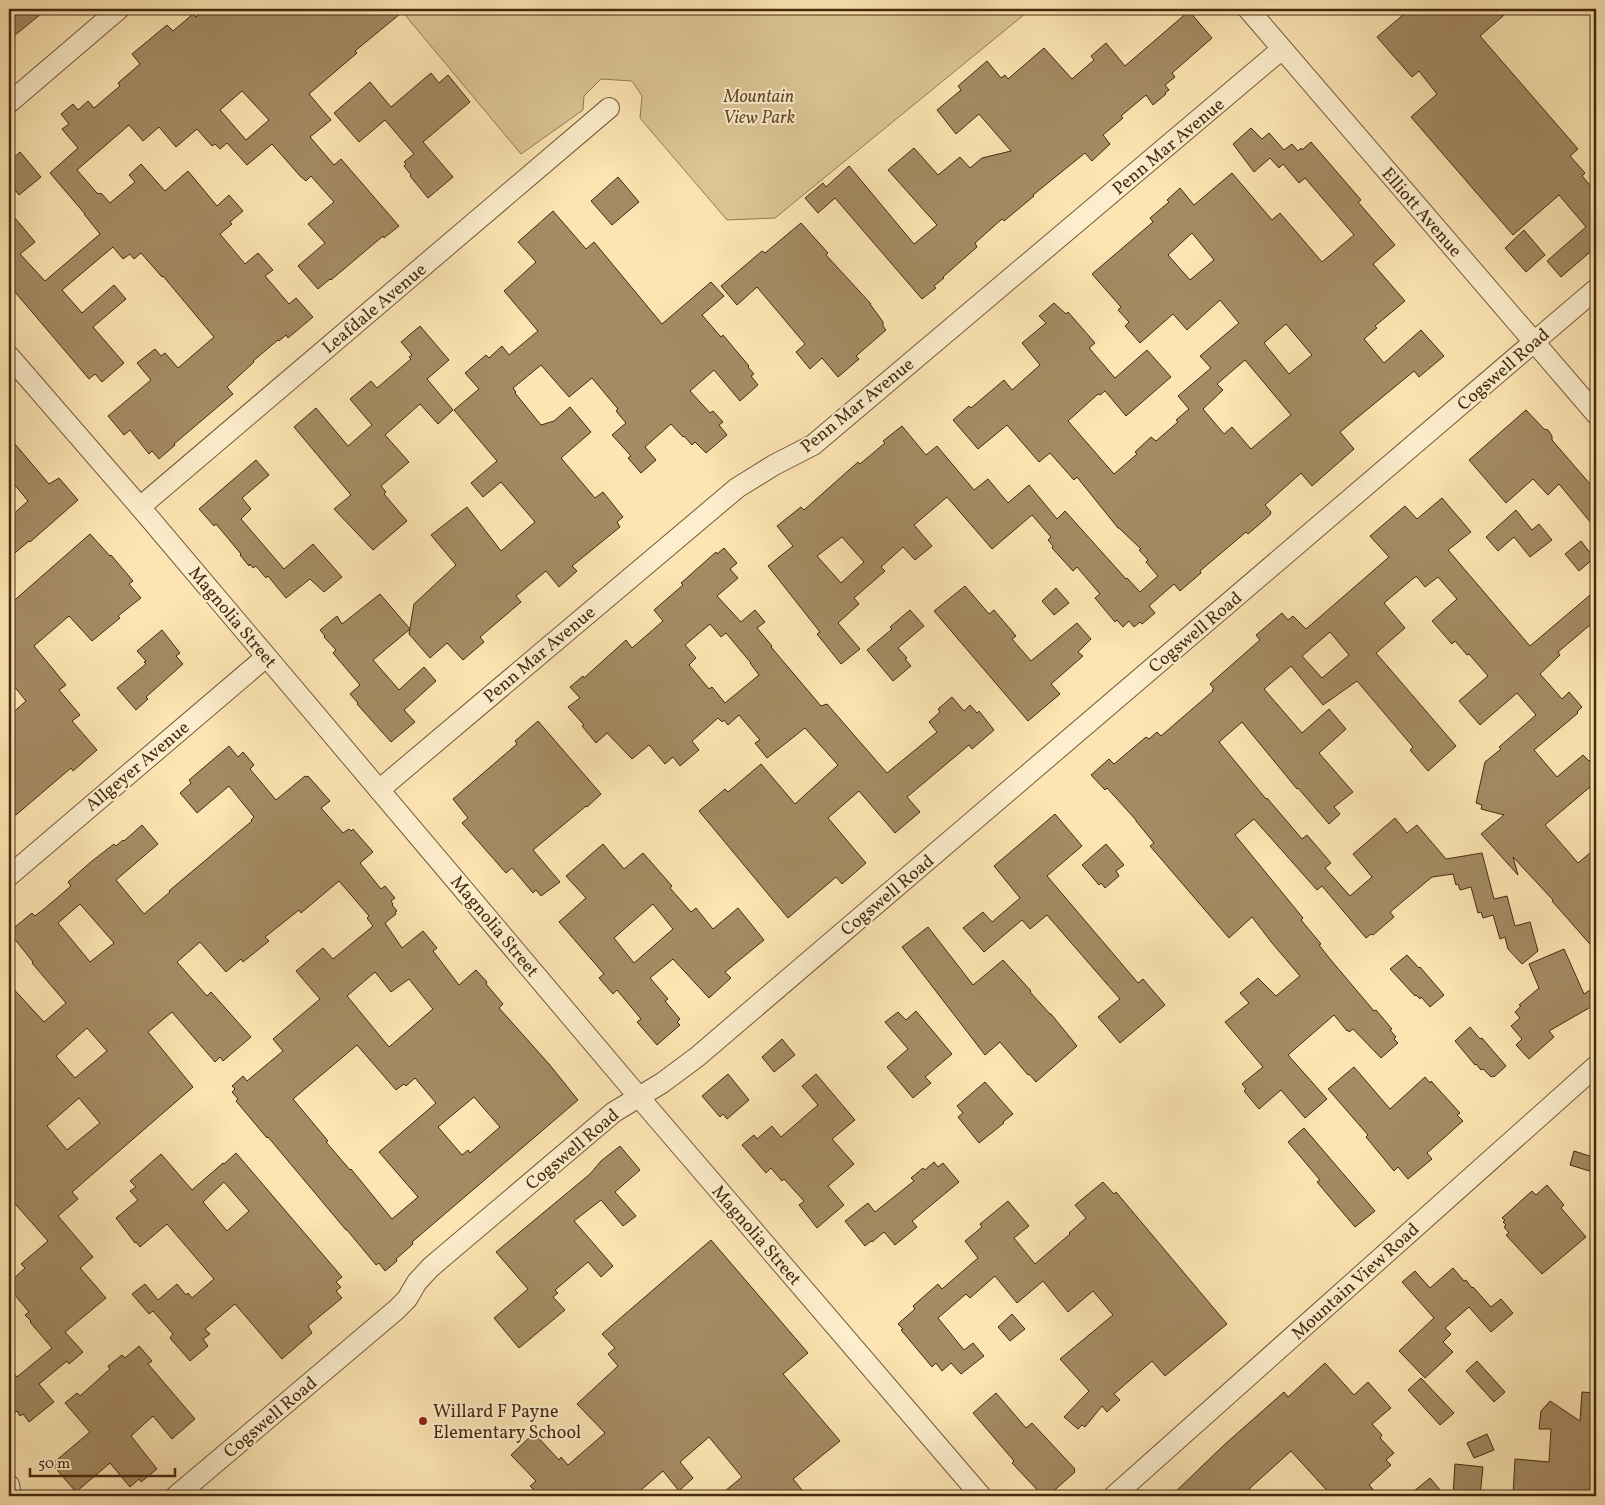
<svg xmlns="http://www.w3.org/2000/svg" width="1605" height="1505" font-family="Vollkorn,serif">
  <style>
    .green { fill: #ddc596; stroke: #927852 }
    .building { fill: #a58b64; stroke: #462a0f; fill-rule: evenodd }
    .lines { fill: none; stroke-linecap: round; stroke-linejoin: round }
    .minor-casing { stroke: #745938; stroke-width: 22 }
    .minor { stroke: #fdeecd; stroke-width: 20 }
    .poi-dot { fill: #8f2418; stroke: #fdeecd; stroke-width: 2 }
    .labels { text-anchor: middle; stroke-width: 4; stroke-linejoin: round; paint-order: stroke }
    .park-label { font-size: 18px; font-style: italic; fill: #64492a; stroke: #fdeecd }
    .street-label { font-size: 18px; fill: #462a0f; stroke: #fdeecd }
    .poi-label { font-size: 18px; fill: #462a0f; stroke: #fdeecd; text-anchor: start }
  </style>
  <rect width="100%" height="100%" fill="#fce5b2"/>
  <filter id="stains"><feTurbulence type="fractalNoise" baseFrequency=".004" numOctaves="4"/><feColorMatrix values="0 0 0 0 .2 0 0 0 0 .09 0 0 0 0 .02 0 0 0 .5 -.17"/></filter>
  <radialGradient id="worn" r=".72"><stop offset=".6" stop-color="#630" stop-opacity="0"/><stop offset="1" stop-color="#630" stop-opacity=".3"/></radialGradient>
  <path class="green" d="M400 9H1031L775 218 727 220 640 118 642 96 632 81 601 79 584 96 583 110 521 154Z"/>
  <g class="building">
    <path d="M9 9H47L9 40Z"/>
    <path d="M206 9H406L355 51 357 53 309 94 331 120 310 137 334 165 341 159 399 226 384 238 383 236 331 280 330 279 318 289 298 266 325 243 308 224 334 202 311 176 306 181 300 176 272 144 247 165 227 143 220 149 215 144 212 146 197 129 176 147 159 127 143 141 129 125 77 170 97 193 100 194 101 193 110 203 135 182 129 175 141 164 165 191 188 171 217 206 229 195 243 211 230 222 232 224 220 234 245 264 258 253 273 270 265 276 289 304 296 298 313 317 288 338 286 335 279 341 278 340 253 361 254 362 227 387 233 394 174 444 175 445 159 459 152 451 149 454 130 430 124 435 108 416 151 380 137 363 155 349 161 356 165 353 178 368 214 337 163 276 162 277 141 253 134 259 130 254 123 259 113 247 62 290 82 313 114 285 126 299 93 327 124 363 102 382 95 374 89 379 9 285V211L35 242 20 254 45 281 100 234 84 214H85L50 173 78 148 62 129 69 124 61 114 73 104 78 110 88 101 94 108 120 86 118 83 140 64 132 54 167 25 173 31 193 14 196 17ZM242 91 269 120 246 140 220 110Z"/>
    <path d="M1410 9H1511L1480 36 1578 149 1570 156 1585 173 1582 176 1596 192V247L1561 277 1547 261 1586 227 1559 195 1513 235 1411 117 1437 94 1419 71 1412 77 1377 37Z"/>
    <path d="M1189 11 1212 38 1172 73 1175 77 1165 85 1169 90 1165 93 1166 94 1153 105 1146 95 1121 116 1123 118 1103 135 1110 144 1092 161 1085 153 1033 195 1034 196 1004 221 1002 219 975 243 977 247 943 277 944 278 934 286 936 288 922 299 835 198 818 213 805 198 823 183 826 187 849 166 914 244 937 225 888 170 914 148 938 175 960 157 970 168 982 158 1011 151 979 114 956 134 937 110 961 90 958 86 987 61 1001 78 1005 75 1008 79 1044 48 1072 79 1094 60 1091 56 1106 43 1125 66Z"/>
    <path d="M431 73 439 83 448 75 470 102 423 142 453 177 428 198 410 176 411 175 404 166 406 164 404 162 414 154 385 120 359 142 334 113 370 82 391 107Z"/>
    <path d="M1251 128 1262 139 1269 133 1284 150 1292 144 1298 151 1301 148 1302 150 1311 142 1361 200 1358 202 1395 245 1373 264 1405 301 1375 326 1377 328 1364 339 1384 363 1421 330 1444 356 1419 377 1414 371 1340 432 1354 449 1312 486 1301 473 1265 505 1271 512 1270 515 1248 534 1246 532 1200 571 1201 573 1180 591 1174 584 1149 606 1155 613 1142 624 1140 622 1134 627 1129 621 1123 627 1117 620 1115 622 1095 598 1100 594 1077 567 1073 571 1052 548 1053 546 1048 540 1051 537 1032 515 992 549 947 497 914 525 932 546 915 560 903 547 881 567 885 571 854 598 859 604 838 623 860 649 841 664 817 634 820 632 768 566 793 546 777 526 801 507 804 510 858 462 860 464 885 443 883 441 902 426 926 455 937 446 974 490 988 479 1008 503 1029 485 1057 519 1065 511 1126 579 1127 578 1140 592 1158 576 1146 562 1148 560 1139 550 1141 549 1119 528H1118L1077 477 1074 480 1050 453 1039 462 1007 425 978 449 953 420 969 406 971 408 1004 380 1012 390 1040 365 1022 343 1046 323 1039 316 1054 303 1066 314 1068 312 1095 343 1089 348 1115 378 1147 350 1171 377 1126 416 1105 391 1100 395 1098 394 1068 421 1114 474 1137 454 1135 452 1151 437 1156 441 1178 422 1176 420 1189 409 1178 396 1211 368 1200 356 1239 323 1220 300 1187 330 1173 314 1140 343 1125 326 1129 322 1118 310 1121 307 1092 274 1153 222 1150 218 1169 202 1167 200 1180 188 1194 205 1232 173 1272 220 1280 213 1322 262 1354 235 1305 178 1299 183 1283 164 1279 168 1270 158 1254 172 1233 144ZM1192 233 1214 260 1190 280 1168 255ZM1286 324 1312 355 1289 374 1264 343ZM1245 360 1291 415 1251 449 1232 427 1224 434 1203 409 1223 390 1217 384ZM842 537 864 562 841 583 817 556Z"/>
    <path d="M20 152 41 177 19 195 9 182V162Z"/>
    <path d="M618 177 639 202 612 225 591 201Z"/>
    <path d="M553 211 586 249 594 242 662 324 711 282 724 296 702 315 721 337 723 335 749 366 748 367 754 374 751 376 758 385 740 401 714 370 690 391 710 413 713 411 723 422 719 425 727 435 706 453 695 442 692 445 684 436 683 437 671 424 645 447 656 460 641 473 628 458 631 456 612 435 626 423 616 411 618 409 592 378 569 397 541 365 513 388 516 392 515 393 541 425 554 421 570 407 591 432 561 458 595 498 603 492 623 517 617 522 620 527 572 566 577 571 559 587 546 571 516 596 521 602 480 637 484 642 463 660 447 643 430 658 409 634 414 604 456 565 431 535 467 507 501 551 535 522 501 482 483 497 471 483 497 461 454 410 479 389 465 373 486 355 489 358 502 346 509 355 538 331 504 291 536 262 518 242Z"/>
    <path d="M801 223 828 253 826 255 871 304H870L883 322V326L886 330 856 356 859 359 838 377 822 358 810 369 796 352 805 344 757 287 737 305 721 286 762 251 765 253Z"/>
    <path d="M1524 230 1545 255 1526 272 1505 248Z"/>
    <path d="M420 326 449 360 427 379 453 410 438 424 420 404 385 435 409 462 381 486 386 492 384 494 407 521 373 550 334 509 351 495 294 427 316 408 348 446 372 425 350 399 371 381 377 388 411 359 409 357 412 355 401 342Z"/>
    <path d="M1526 410 1544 429 1548 430 1552 436V440L1596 491V529L1559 484 1548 495 1533 479 1506 503 1469 460Z"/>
    <path d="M9 437 49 484 59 478 78 500 30 542 29 541 9 558V518L28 501 9 478Z"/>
    <path d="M256 460 269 475 242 498 251 509 241 519 284 569 313 544 342 577 324 592 310 579 286 598 268 576 266 578 256 566 253 568 250 564 249 566 240 555 241 554 216 524 214 526 199 509Z"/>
    <path d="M1442 498 1471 532 1448 550 1530 646 1596 590V620L1558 652 1560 655 1540 674 1562 699 1569 692 1582 707 1577 712 1578 713 1534 750 1557 777 1583 755 1589 761 1596 755V782L1545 825 1578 863 1590 853 1596 862V951L1552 901 1553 900 1513 857 1518 875 1481 834 1504 815 1481 809 1482 805 1476 803 1485 762 1501 749 1499 747 1536 715 1517 693 1480 725 1459 701 1488 676 1469 654 1467 655 1455 641 1452 644 1432 621 1457 599 1438 577 1425 587 1417 577H1415L1384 603 1405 628 1376 653 1456 746 1428 771 1410 750 1413 747 1357 681 1323 705 1291 666 1264 689 1302 733 1329 709 1346 729 1319 753 1353 792 1334 807 1340 814 1329 824 1298 788 1297 789 1242 722 1219 742 1266 799 1267 798 1302 839 1307 835 1331 863 1325 868 1350 896 1372 877 1353 854 1395 818 1407 833 1417 825 1446 859 1482 853 1494 899 1507 896 1515 926 1530 922 1538 951 1522 964 1508 949 1505 937 1500 939 1493 915 1483 918 1481 912 1478 913 1471 887 1460 890 1458 884 1456 885 1453 874 1432 877 1390 912 1394 917 1373 935 1371 934 1366 938 1322 886 1317 890 1254 819 1235 835 1303 918 1301 920 1321 944 1319 945 1330 959 1374 1011 1376 1010 1392 1029 1390 1030 1396 1037 1394 1039 1398 1043 1381 1058 1353 1029 1349 1032 1348 1030 1347 1031 1334 1015 1288 1055 1327 1099 1305 1118 1281 1090 1259 1109 1244 1091 1246 1089 1242 1084 1263 1067 1225 1022 1249 1003 1240 993 1258 978 1276 996 1300 976 1272 943 1252 917 1229 938 1150 846 1154 843 1136 821V820L1107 788 1105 790 1091 775 1109 759 1114 764 1146 737 1149 739 1157 732 1161 736 1213 691 1212 690 1214 689 1210 684 1260 640 1256 635 1282 613 1288 620 1293 616 1306 629 1389 557 1370 536 1405 506 1417 519ZM1330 632 1349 655 1322 678 1302 656Z"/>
    <path d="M1516 510 1532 530 1539 524 1552 540 1530 557 1514 537 1498 551 1486 537Z"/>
    <path d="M90 534 110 556 111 555 133 581 129 584 141 598 118 616 120 618 92 641 69 616 34 646 66 685 59 690 80 715 72 721 97 750 73 771 71 768 16 815 9 808V716L26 701 9 680V605Z"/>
    <path d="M1581 541 1594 558 1579 571 1565 554Z"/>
    <path d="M724 548 737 563 730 569 738 578 717 596 741 622 755 610 765 622 757 628 772 646 771 647 821 706 827 704 887 773 937 732 929 722 940 712 938 709 952 697 964 711 970 705 977 713 979 711 994 730 972 749 969 745 907 797 920 812 895 833 859 791 828 818 866 863 842 884 836 877 788 918 699 811 725 789 728 792 761 764 795 804 838 765 805 728 767 758 755 743 760 740 739 715 728 725 724 720 722 722 718 718 692 741 699 750 680 766 673 757 665 764 649 745 632 759 607 733 596 743 582 726 584 725 568 707 580 698 570 687 583 676 584 678 626 640 632 648 663 621 654 610 683 585 681 583 716 552 717 554ZM710 624 721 637 726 633 751 663H750L759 675 725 703 712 687 709 689 689 665 696 658 685 645Z"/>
    <path d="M965 586 989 614 994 610 1016 636 1012 639 1031 661 1077 623 1091 639 1078 652 1083 656 1051 684 1060 694 1028 721 934 611Z"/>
    <path d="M1056 588 1069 603 1054 615 1042 601Z"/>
    <path d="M380 594 410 629 373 660 399 690 424 667 436 681 404 710 415 722 391 742 357 704 358 703 350 694 360 685 333 653 336 650 324 637 325 636 320 630 337 616 342 624Z"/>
    <path d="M910 610 924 626 898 648 907 658 905 659 911 666 893 681 867 650 892 629 890 627Z"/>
    <path d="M162 630 180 653 176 656 183 664 146 697 148 699 136 710 117 688 146 664 144 662 146 661 137 651Z"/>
    <path d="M538 721 601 794 587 807 586 806 533 850 560 882 541 896 536 890 533 893 512 868 506 873 462 823 468 818 453 799 517 744 515 741Z"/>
    <path d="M229 746 238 757 243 752 254 765 250 769 276 800 305 776 307 777 308 776 330 801 321 808 343 833 349 829 351 831 353 829 373 852 360 863 381 889 385 886 395 898 391 901 393 904 392 905 397 911 395 912 396 914 385 923 402 948 423 931 437 948 433 951 459 985 476 970 487 982 486 984 503 1004 499 1008 549 1064 578 1100 412 1242 413 1244 396 1259 397 1261 385 1271 379 1263 376 1265 347 1230H346L268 1137 267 1138 236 1101 238 1099 232 1092 235 1089 232 1086 243 1076 247 1081 283 1051 273 1039 320 999 296 971 323 948 333 959 373 926 367 918 369 916 339 881 301 913 299 910 265 937 269 941 243 962 241 959 226 972 200 942 177 962 207 996 211 992 251 1037 223 1061 220 1057 215 1062 172 1012 148 1032 193 1087 72 1192 78 1199 58 1216 93 1257 80 1268 106 1298 65 1332 83 1352 69 1364 67 1361 39 1384 54 1402 29 1422 23 1414 20 1416 17 1411 9 1418V1367L17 1377 52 1348 30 1322 31 1321 25 1315 29 1312 9 1288V1283L25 1268 21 1264 48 1241 9 1197V984L44 1022 66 1003 32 963 33 962 9 932 32 913 35 916 44 909 71 886 68 882 92 861 114 844 116 846 123 840 124 841 142 825 158 844 116 880 144 914 170 892 169 891 252 821 251 820 254 817 229 786 197 813 180 793 191 783 189 780ZM80 904 114 943 90 962 58 923ZM375 972 391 992 409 979 433 1009 389 1047 347 996ZM87 1028 107 1051 75 1078 56 1056ZM357 1045 396 1090 404 1084 406 1086 415 1078 436 1103 379 1152 418 1197 392 1219 351 1169 350 1170 326 1142 328 1141 293 1099ZM474 1097 500 1127 470 1153 468 1150 462 1155 438 1127ZM79 1098 100 1123 67 1150 47 1126Z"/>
    <path d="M1055 814 1082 846 1047 876 1138 983 1143 979 1165 1005 1120 1043 1098 1017 1120 999 1047 915 1030 929 1022 920 984 952 963 928 983 912 992 922 1020 898 994 866Z"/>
    <path d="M603 844 624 869 643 853 672 886 670 888 691 912 696 908 713 929 738 908 764 940 725 972 731 978 709 998 673 959 650 978 668 999 665 1001 680 1019 677 1022 680 1025 657 1045 637 1022 641 1019 617 990 613 994 599 978 604 974 559 922 586 898 566 876ZM653 904 673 929 634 963 614 938Z"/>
    <path d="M1106 844 1124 865 1116 871 1119 876 1105 888 1101 883 1099 885 1082 865Z"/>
    <path d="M928 927 973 985 1003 960 1031 991 1030 992 1050 1014H1051L1077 1046 1036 1082 1029 1074 1028 1075 1000 1042 985 1055 902 947Z"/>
    <path d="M1564 949 1584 994 1596 986V1004L1549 1031 1554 1037 1529 1059 1516 1045 1522 1039 1511 1026 1520 1018 1515 1012 1521 1006 1519 1005 1539 988 1529 964Z"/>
    <path d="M1407 955 1419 968 1420 967 1444 995 1430 1007 1421 997 1420 999 1416 995 1415 996 1390 969Z"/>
    <path d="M916 1011 952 1054 925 1077 931 1083 913 1098 887 1067 908 1049 885 1022 898 1012 906 1020Z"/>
    <path d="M1470 1027 1480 1039 1482 1038 1506 1066 1494 1077 1493 1076 1491 1077 1483 1069 1481 1070 1476 1064 1475 1065 1455 1041Z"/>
    <path d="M782 1039 795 1055 774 1072 762 1057Z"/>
    <path d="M1354 1067 1390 1109 1425 1077 1430 1083 1431 1081 1460 1113 1457 1115 1463 1121 1427 1153 1432 1159 1408 1179 1398 1167 1394 1171 1366 1137 1368 1135 1328 1089Z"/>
    <path d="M728 1074 749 1100 727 1119 723 1114 720 1117 702 1096Z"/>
    <path d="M816 1074 855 1120 832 1139 854 1164 828 1186 844 1205 817 1228 799 1205 804 1201 784 1179 782 1181 771 1168 766 1173 742 1145 754 1135 757 1139 772 1126 781 1137 818 1105 802 1086Z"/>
    <path d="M985 1082 1013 1114 1003 1122 1004 1123 979 1143 958 1117 963 1113 957 1106Z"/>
    <path d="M1304 1128 1375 1211 1355 1227 1317 1182 1320 1180 1288 1142Z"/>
    <path d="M620 1146 640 1170 615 1192 636 1216 623 1226 601 1200 574 1221 613 1266 601 1277 588 1262 555 1290 558 1293 553 1297 565 1310 519 1348 494 1318 528 1289 496 1252 590 1174 601 1161Z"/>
    <path d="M1574 1151 1596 1158V1173L1570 1165Z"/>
    <path d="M236 1153 342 1277 336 1282 341 1287 336 1291 342 1298 308 1326 312 1333 282 1359 235 1304 205 1329 210 1334 203 1339 208 1346 190 1361 170 1338 173 1334 153 1311 149 1314 132 1294 145 1284 158 1300 177 1284 186 1295 188 1293 192 1298 214 1279 167 1224 140 1247 136 1242 135 1243 116 1218 138 1200 130 1191 136 1187 130 1181 161 1154 192 1190 223 1163 224 1164ZM224 1182 249 1211 227 1231 203 1202Z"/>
    <path d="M934 1162 938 1167 943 1163 959 1182 912 1221 917 1227 895 1245 884 1232 872 1242 871 1241 865 1246 845 1221 868 1203 875 1212 914 1181 911 1178 923 1168 925 1170Z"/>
    <path d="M1103 1182 1114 1194 1116 1192 1227 1324 1165 1376 1152 1361 1114 1394 1120 1400 1107 1412 1102 1406 1085 1427 1082 1425 1078 1429 1064 1417 1089 1391 1060 1359 1113 1315 1093 1291 1068 1312 1043 1281 1017 1303 995 1276 970 1298 966 1294 938 1318 964 1350 973 1343 984 1356 961 1374 951 1363 942 1371 936 1363 932 1367 901 1330 903 1329 898 1324 915 1309 913 1306 938 1284 942 1289 978 1258 965 1241 982 1227 980 1224 1008 1201 1029 1226 1014 1238 1035 1264 1070 1234 1069 1233 1086 1218 1075 1205Z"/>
    <path d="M1547 1185 1564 1205 1561 1208 1586 1237 1542 1274 1506 1235 1509 1233 1504 1227 1506 1225 1503 1222 1505 1220 1502 1218 1532 1191 1536 1195Z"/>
    <path d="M711 1240 808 1353 783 1374 840 1441 793 1479 807 1496H719L742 1477 709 1437 680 1462 693 1478 679 1491 663 1471 634 1496H540L530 1486 536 1481 511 1455 534 1433 559 1460 561 1457 568 1465 605 1433 577 1404 618 1366 608 1354 615 1348 602 1334Z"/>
    <path d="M1453 1268 1464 1281 1466 1280 1472 1288 1473 1287 1491 1307 1501 1299 1513 1313 1491 1332 1469 1307 1445 1328 1451 1334 1443 1342 1453 1352 1425 1378 1399 1351 1434 1318 1402 1282 1415 1271 1430 1288Z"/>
    <path d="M1012 1314 1025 1329 1010 1341 998 1327Z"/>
    <path d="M139 1346 152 1361 148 1364 195 1419 172 1439 153 1416 131 1436 157 1469 141 1482 139 1479 130 1487 110 1463 76 1492 52 1464 90 1432 65 1403 77 1393 80 1396 110 1369 108 1366 122 1355 125 1358Z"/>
    <path d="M1477 1361 1505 1392 1494 1402 1466 1371Z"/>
    <path d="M1325 1363 1354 1395 1368 1382 1391 1408 1372 1424 1382 1435 1380 1438 1394 1453 1386 1460 1391 1465 1369 1485 1379 1496H1332L1291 1451 1250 1488 1248 1496H1211L1206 1493 1201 1496H1171L1224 1445 1284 1392 1288 1397Z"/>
    <path d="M1421 1378 1454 1413 1440 1425 1408 1390Z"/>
    <path d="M1582 1392 1596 1393V1456L1594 1496H1513L1515 1459 1549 1462 1551 1429H1539L1541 1411 1550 1401 1580 1421Z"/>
    <path d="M996 1393 1026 1428 1032 1423 1075 1469 1074 1470 1075 1472 1048 1496H1043L1012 1463 1014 1461 973 1413Z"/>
    <path d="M1487 1434 1494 1450 1474 1458 1467 1443Z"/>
    <path d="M1455 1464 1483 1467 1480 1496H1453Z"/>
    <path d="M1430 1478 1445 1496H1408Z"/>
  </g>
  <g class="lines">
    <defs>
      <g id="minor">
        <path d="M1248 9 1596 414"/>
        <path d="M9 103 119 9"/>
        <path d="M9 356 140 507 638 1096 981 1496"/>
        <path d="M140 507 609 108"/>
        <path d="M379 790 737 488 774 465 813 445 1282 49"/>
        <path d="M9 876 266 657"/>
        <path d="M9 1485 11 1496"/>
        <path d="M176 1496 396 1310 407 1299 417 1282 431 1267 614 1112 662 1083 697 1057 1596 289"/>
        <path d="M1114 1496 1596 1066"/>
      </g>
    </defs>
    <use href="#minor" class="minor-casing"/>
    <use href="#minor" class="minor"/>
  </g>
  <circle class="poi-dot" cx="423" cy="1421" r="5"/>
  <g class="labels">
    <g class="park-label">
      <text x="759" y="102">Mountain<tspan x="759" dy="21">View Park</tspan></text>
    </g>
    <g class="street-label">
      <text transform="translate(1168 146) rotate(-40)" y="6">Penn Mar Avenue</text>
      <text transform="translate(1422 212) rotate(49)" y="6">Elliott Avenue</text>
      <text transform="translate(374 308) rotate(-40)" y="6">Leafdale Avenue</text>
      <text transform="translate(1503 369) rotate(-41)" y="6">Cogswell Road</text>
      <text transform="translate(857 405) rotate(-39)" y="6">Penn Mar Avenue</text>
      <text transform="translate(233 617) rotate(50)" y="6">Magnolia Street</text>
      <text transform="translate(1195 632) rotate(-40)" y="6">Cogswell Road</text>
      <text transform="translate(539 654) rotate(-40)" y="6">Penn Mar Avenue</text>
      <text transform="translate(137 766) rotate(-40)" y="6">Allgeyer Avenue</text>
      <text transform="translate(887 895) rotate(-40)" y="6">Cogswell Road</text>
      <text transform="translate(495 926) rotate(50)" y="6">Magnolia Street</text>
      <text transform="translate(572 1149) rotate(-40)" y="6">Cogswell Road</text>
      <text transform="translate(757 1235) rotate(49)" y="6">Magnolia Street</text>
      <text transform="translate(1355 1281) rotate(-42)" y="6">Mountain View Road</text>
      <text transform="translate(270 1417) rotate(-40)" y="6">Cogswell Road</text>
    </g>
    <g class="poi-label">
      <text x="433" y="1417">Willard F Payne<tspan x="433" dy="21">Elementary School</tspan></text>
    </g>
  </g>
  <rect width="1605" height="1505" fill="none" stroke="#fce5b2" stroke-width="30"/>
  <rect x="10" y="10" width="1585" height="1485" fill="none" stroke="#462a0f" stroke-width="2.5"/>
  <rect x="15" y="15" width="1575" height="1475" fill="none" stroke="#462a0f"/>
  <path d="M30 1468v8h145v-8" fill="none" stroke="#462a0f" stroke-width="2.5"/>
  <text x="38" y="1468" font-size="15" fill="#462a0f" stroke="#fdeecd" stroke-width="4" paint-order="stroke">50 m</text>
  <rect width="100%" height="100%" filter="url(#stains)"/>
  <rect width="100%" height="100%" fill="url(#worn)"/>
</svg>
